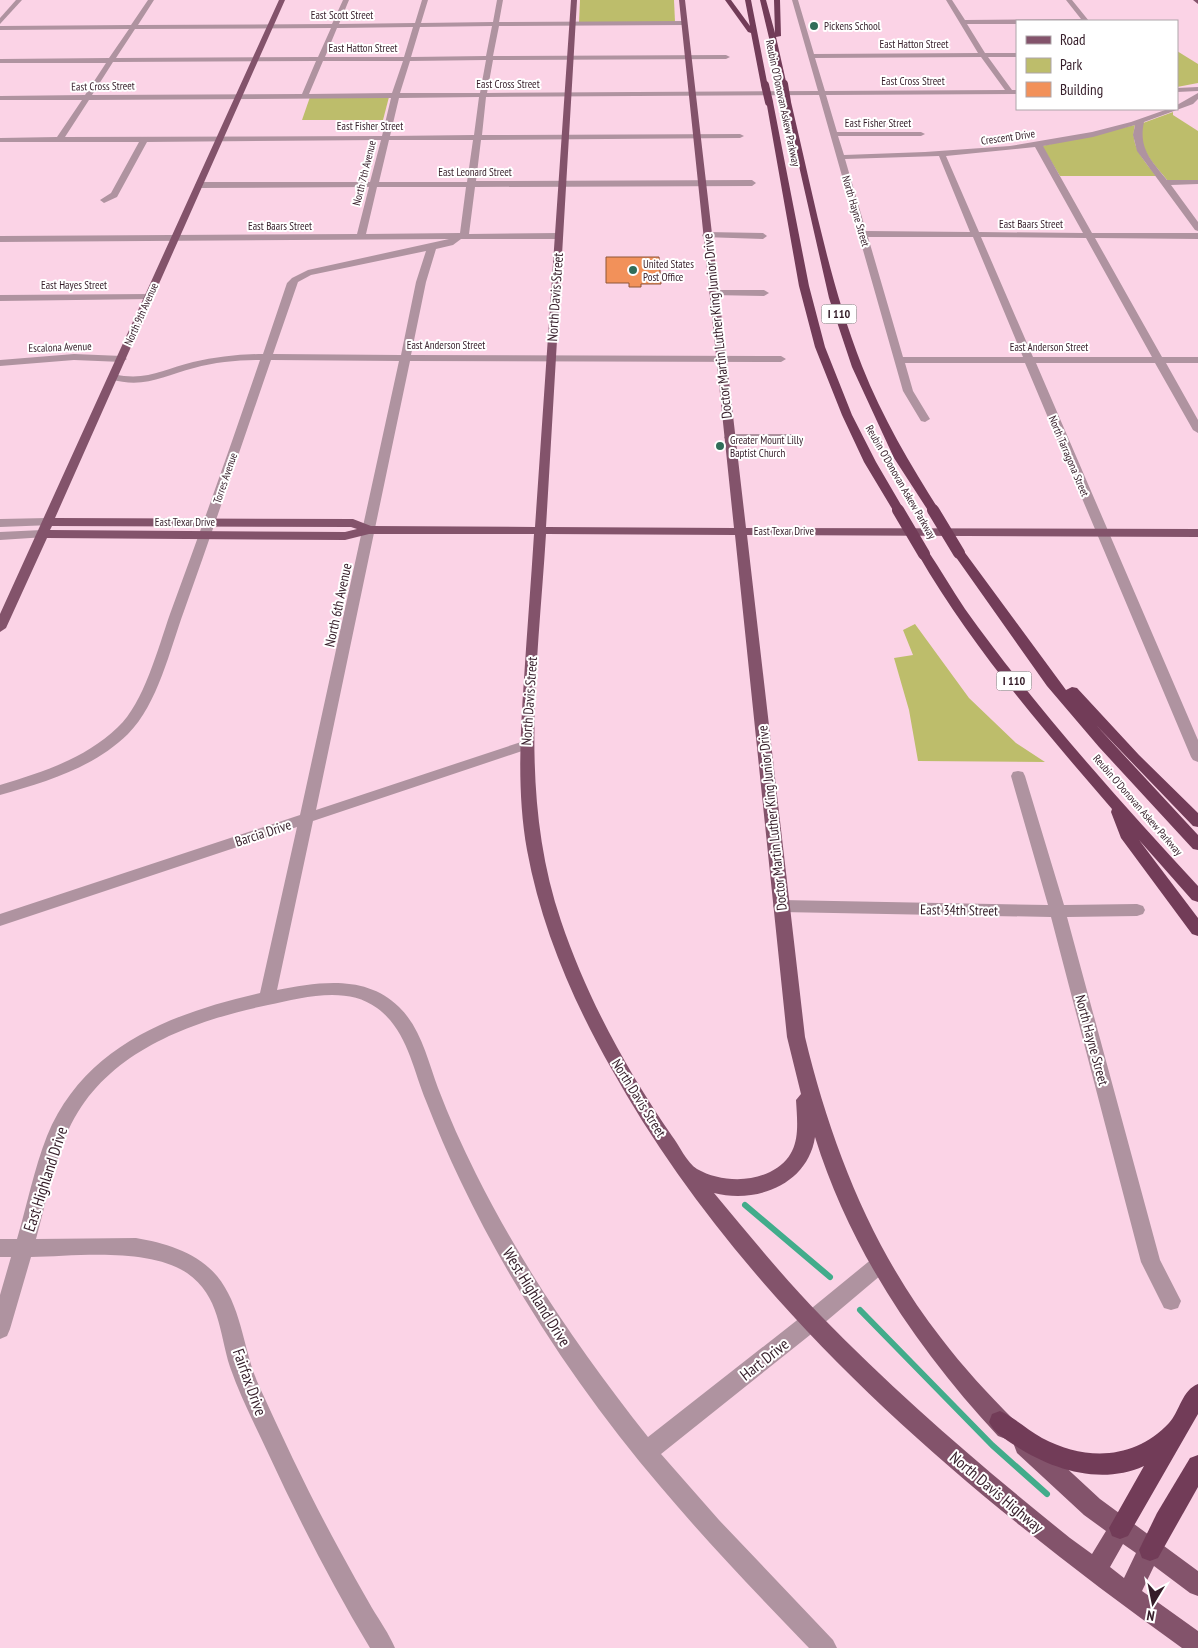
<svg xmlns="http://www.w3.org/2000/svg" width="1198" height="1648" font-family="'PT Sans Narrow',sans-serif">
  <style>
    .green { fill: #bdbd6b }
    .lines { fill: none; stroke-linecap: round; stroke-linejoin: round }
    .stream { stroke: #42ac8b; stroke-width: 6 }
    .building { fill: #f2915a; stroke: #8e5739 }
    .minor { fill: #af93a0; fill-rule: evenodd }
    .major { fill: #83536b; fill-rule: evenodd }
    .highway { fill: #723c58; fill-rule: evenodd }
    .highway-bridge-far1 { stroke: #723c58; stroke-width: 8 }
    .highway-bridge { stroke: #723c58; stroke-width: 12 }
    .poi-dot { fill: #306d59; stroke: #fff; stroke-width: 2 }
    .labels { text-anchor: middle; stroke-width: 4; stroke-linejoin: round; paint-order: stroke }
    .far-street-label { font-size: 11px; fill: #351d29; stroke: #fff }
    .far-poi-label { font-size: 11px; fill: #351d29; stroke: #fff; text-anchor: start }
    .shield { fill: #fff; stroke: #726169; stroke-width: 1 }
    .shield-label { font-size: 12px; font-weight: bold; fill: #351d29 }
    .street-label { font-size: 14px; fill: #351d29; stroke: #fff }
    .near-street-label { font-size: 16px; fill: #351d29; stroke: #fff }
  </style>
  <rect width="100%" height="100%" fill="#fbd3e6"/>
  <g class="green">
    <path d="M580 0H674L675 22 579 23Z"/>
    <path d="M1177 51 1198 64V83L1177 87Z"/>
    <path d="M310 97H389L383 120H302Z"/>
    <path d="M1173 112V115L1198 131V180L1168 181C1152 161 1137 149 1143 123Z"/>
    <path d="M1135 125C1129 146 1145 161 1156 176H1060L1042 146Z"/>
    <path d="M915 624 969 698 1016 743 1045 762 918 761 909 710 894 658 913 655 903 630Z"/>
  </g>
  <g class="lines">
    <g class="stream">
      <path d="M745 1205 830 1277"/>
      <path d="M860 1310 992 1445 1047 1494"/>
    </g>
  </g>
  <path class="building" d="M606 257H659L661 284H641V287H629V283H606Z"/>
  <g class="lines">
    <g class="minor">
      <path d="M16 0H22L0 24V18Z"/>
      <path d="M148 0H154L138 25 332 24 343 0H349L339 24 415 23 422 0H428L421 23 493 22 497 0H503L499 22 684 21 687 23 684 25 499 26 493 56 726 55 730 57 726 59 493 60 487 93 818 91 792 0H798L814 54 978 53 946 0H952L965 20 1081 19 1066 0H1072L1089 21H1017V24H967L985 53H1017V57H988L1012 90H1017V94L826 95 837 132H921L925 134 921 136H838L844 155 925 152 1010 146 1092 132 1131 122 1168 109H1177V105L1198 93V99L1193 104 1144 122C1138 149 1152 161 1167 180H1198V184L1171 185 1198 222V231L1195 230 1137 151 1133 135 1135 125 1093 137 1043 146 1092 233H1198V239L1095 238 1162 357H1198V363H1166L1198 420V433L1193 430 1155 363H1036L1198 740V762L1193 760 1191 757 1025 363H905L913 391 930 419 925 422 921 421 903 391 819 95 486 97 482 135 740 134 744 136 740 138 481 140 476 181 752 180 756 183 752 186 475 187 469 234 559 233 563 236 559 239H461L453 245 436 249 426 282 411 355 781 356 786 359 781 362 410 361 316 810 521 742H531L533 745 531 748 313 821 277 990C318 982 366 974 399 1007 421 1028 428 1061 438 1088 449 1117 462 1146 476 1174 523 1268 583 1355 648 1437L796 1321 873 1258 880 1255 887 1258 890 1264 887 1270 810 1335 661 1454 719 1520 833 1640 837 1648H809C758 1595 707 1542 660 1486 582 1394 513 1291 461 1182 448 1155 437 1129 426 1101 413 1069 407 1030 377 1008 346 985 302 998 268 1005 188 1022 99 1054 66 1136 53 1168 45 1206 36 1239L136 1238C165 1243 197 1252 217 1276 243 1308 243 1352 260 1388 285 1443 310 1496 339 1549 350 1569 361 1589 372 1608 380 1621 389 1634 395 1648H370C332 1585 299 1520 268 1453 255 1425 240 1396 230 1367 219 1332 220 1296 187 1273 148 1247 76 1256 31 1257L10 1329 7 1336 0 1339V1295L11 1257H0V1239H17C27 1205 34 1169 47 1136 84 1046 172 1013 260 993L297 827 0 926V914L300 815 399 361 271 360C242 444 214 527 184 611 170 649 158 704 128 734 93 768 46 782 0 795V785C42 772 85 759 118 727 144 703 158 648 170 614 201 530 231 445 260 360 238 360 215 362 194 368 163 376 144 389 110 379L109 377 114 374C145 382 164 369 193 362 216 357 239 354 263 354L287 283 292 278 308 270 449 239 0 242V236L357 234 369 187 199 188 195 185 199 182H370L381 140 147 142 117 197 104 203 100 200 111 193 139 142H0V138L57 137 82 100H0V96L85 95 106 63H0V59L109 58 129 29 0 30V26L131 25ZM492 26 486 56 411 57 420 27ZM413 27 404 57H325L337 28ZM331 28 318 57 116 58 135 29ZM981 57 1005 90 825 91 815 58ZM486 60 480 93H400L410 61ZM316 61 302 94 92 95 113 62ZM323 61H403L392 93 309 94ZM479 97 474 135 390 136 399 98ZM391 98 382 136 65 137 89 100ZM389 140H473L467 182H379ZM1035 147 1083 233 979 232 946 156ZM939 156 970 232 866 231 845 159ZM377 187H466L460 233 366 234ZM868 237H973L1023 357H903ZM981 237 1086 238 1152 357H1033ZM426 251 416 282 401 355 273 354 298 282 311 275Z"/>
      <path d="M1198 87V91L1177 92V88Z"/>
      <path d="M706 232 763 233 767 236 763 239 703 237 702 235Z"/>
      <path d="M714 290H764L769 293 764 296 711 295 709 293Z"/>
      <path d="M149 294 154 297 152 299 0 301V295Z"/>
      <path d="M74 354 122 356 127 359 122 362 74 360 0 366V360Z"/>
      <path d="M729 434H794L799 437 794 440 725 439 724 437Z"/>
      <path d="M48 518 54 522 52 525 0 527V519Z"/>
      <path d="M42 530 46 531 48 534 46 537 0 540V532Z"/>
      <path d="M1018 771 1023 772 1025 776 1064 905 1137 904 1143 906 1145 910 1143 914 1137 916 1067 917 1160 1260 1181 1301 1178 1308 1171 1310 1164 1308 1141 1262 1051 917 781 912 775 910 773 906 775 902 781 900 1048 905 1011 776 1013 772Z"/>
    </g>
    <g class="major">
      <path d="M279 0H285L55 518 353 519 371 526 535 527 571 0H577L546 527 734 528 679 0H685L746 528 1198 529V537L747 535 805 1037C831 1145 872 1250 941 1338 963 1367 988 1394 1014 1420L1017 1428 1014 1436 1006 1439 998 1436C918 1350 850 1250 815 1137 808 1184 757 1204 714 1193 749 1235 783 1277 821 1316 899 1396 983 1468 1070 1538L1092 1554 1106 1531 1084 1515 1017 1453 1014 1445 1017 1437 1025 1434 1033 1437 1100 1499 1198 1571V1596L1190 1593 1154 1566 1142 1591 1198 1631V1648H1182C963 1491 744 1307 611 1068 573 1001 541 927 527 850 517 793 520 737 524 679 527 631 531 582 534 534H369L345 540 47 538 6 628 0 632V614ZM52 526 351 527 357 529 345 532 50 530ZM546 534 735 535 787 1037 801 1094 796 1100C798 1131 801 1156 770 1172 748 1183 718 1181 697 1169 687 1163 679 1145 672 1136 626 1069 587 998 561 921 518 794 538 664 546 534ZM1123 1544 1136 1553 1124 1578 1110 1567Z"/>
      <path d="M1193 0H1198V4Z"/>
    </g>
    <g class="highway">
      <path d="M725 0H731L750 26 745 0H751L768 87 761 85 751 33 748 32Z"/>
      <path d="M760 0H766L775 33 774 0H780L781 36 776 37 787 86 780 84Z"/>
      <path d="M766 100 773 102 809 286 825 347 852 415 876 462 904 510 902 512H894L864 462 842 415 815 347 799 286Z"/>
      <path d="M784 100 791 102C812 190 829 282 862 366 882 417 910 464 939 510L937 512H929L894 458 852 367 829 298Z"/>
      <path d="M959 549 963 550 1066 690 1072 687 1077 688 1139 755 1198 813V827L1193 826 1096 725 1198 835V850L1193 849 1099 747 1047 686 953 553Z"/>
      <path d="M924 550 928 551C941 570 952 590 965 609 1034 706 1118 799 1198 886V902L1192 900 1139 840 1198 918V936L1192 934 1121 838 1111 812 1112 809C1043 729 971 646 918 554Z"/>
      <path d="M1198 1384V1414L1128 1536 1120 1539 1112 1536 1109 1528 1144 1466C1100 1486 1049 1469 1011 1443 1002 1437 994 1432 989 1422L992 1414 1000 1411C1015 1418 1028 1430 1042 1438 1085 1461 1135 1460 1169 1423 1180 1411 1182 1390 1198 1384Z"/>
      <path d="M1198 1455V1487L1158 1558 1150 1561 1142 1558 1139 1550 1157 1513 1190 1458Z"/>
    </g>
    <g class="highway-bridge-far1">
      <path d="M784 84 787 102"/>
      <path d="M765 85 769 102"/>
    </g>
    <g class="highway-bridge">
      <path d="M898 510 924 554"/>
      <path d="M933 510 959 553"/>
    </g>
  </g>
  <g class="poi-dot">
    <circle cx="814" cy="26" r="5"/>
    <circle cx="633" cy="270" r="5"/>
    <circle cx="720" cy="446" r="5"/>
  </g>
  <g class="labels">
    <g class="far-street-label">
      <text x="342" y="19">East Scott Street</text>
      <text x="914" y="48">East Hatton Street</text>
      <text x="363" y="52">East Hatton Street</text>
      <text x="913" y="85">East Cross Street</text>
      <text x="508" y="88">East Cross Street</text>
      <text transform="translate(103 86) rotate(-1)" y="4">East Cross Street</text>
      <text transform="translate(783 103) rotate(78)" y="4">Reubin O'Donovan Askew Parkway</text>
      <text x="878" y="127">East Fisher Street</text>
      <text x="370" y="130">East Fisher Street</text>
      <text transform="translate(1008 137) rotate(-8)" y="4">Crescent Drive</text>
      <text x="475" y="176">East Leonard Street</text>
      <text transform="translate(364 173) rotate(-76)" y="4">North 7th Avenue</text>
      <text transform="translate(856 211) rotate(74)" y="4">North Hayne Street</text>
      <text x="1031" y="228">East Baars Street</text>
      <text x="280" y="230">East Baars Street</text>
      <text x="74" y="289">East Hayes Street</text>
      <text transform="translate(141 314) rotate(-66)" y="4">North 9th Avenue</text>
      <text x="446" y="349">East Anderson Street</text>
      <text transform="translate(60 347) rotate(-2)" y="4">Escalona Avenue</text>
      <text x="1049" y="351">East Anderson Street</text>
      <text transform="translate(1069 456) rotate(67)" y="4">North Tarragona Street</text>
      <text transform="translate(225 478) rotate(-71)" y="4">Torres Avenue</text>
      <text transform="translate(901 482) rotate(60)" y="4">Reubin O'Donovan Askew Parkway</text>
      <text x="185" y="526">East Texar Drive</text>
      <text x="784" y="535">East Texar Drive</text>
      <text transform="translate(1138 805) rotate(49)" y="4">Reubin O'Donovan Askew Parkway</text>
    </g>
    <g class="far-poi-label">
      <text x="824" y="30">Pickens School</text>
      <text x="643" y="268">United States<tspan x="643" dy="13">Post Office</tspan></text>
      <text x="730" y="444">Greater Mount Lilly<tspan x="730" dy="13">Baptist Church</tspan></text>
    </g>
    <g class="shield">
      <rect x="821.5" y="304.5" width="35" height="19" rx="4"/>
      <rect x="996.5" y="671.5" width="35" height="19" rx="4"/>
    </g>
    <g class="shield-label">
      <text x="839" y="318">I 110</text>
      <text x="1014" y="685">I 110</text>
    </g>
    <g class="street-label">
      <text transform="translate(555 297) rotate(-86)" y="5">North Davis Street</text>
      <text transform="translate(717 326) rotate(-96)" y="5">Doctor Martin Luther King Junior Drive</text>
      <text transform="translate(338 605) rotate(-78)" y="5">North 6th Avenue</text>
      <text transform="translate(529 701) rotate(-86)" y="5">North Davis Street</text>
      <text transform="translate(772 818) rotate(-96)" y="5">Doctor Martin Luther King Junior Drive</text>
      <text transform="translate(263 833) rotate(-18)" y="5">Barcia Drive</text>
      <text transform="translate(959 910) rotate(1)" y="5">East 34th Street</text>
      <text transform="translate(1092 1040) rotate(75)" y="5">North Hayne Street</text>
      <text transform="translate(639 1098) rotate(58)" y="5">North Davis Street</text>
    </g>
    <g class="near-street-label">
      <text transform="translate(45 1179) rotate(-72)" y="6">East Highland Drive</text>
      <text transform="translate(537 1297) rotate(58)" y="6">West Highland Drive</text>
      <text transform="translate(764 1359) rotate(-38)" y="6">Hart Drive</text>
      <text transform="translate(250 1382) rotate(70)" y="6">Fairfax Drive</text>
      <text transform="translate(997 1492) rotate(40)" y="6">North Davis Highway</text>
    </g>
  </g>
  <rect x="1016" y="20" width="162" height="90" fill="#ffffff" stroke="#aea5a9"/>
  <rect x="1026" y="36" width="25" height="8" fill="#83536b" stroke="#aea5a9"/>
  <text x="1060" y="45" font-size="15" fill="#351d29">Road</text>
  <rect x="1026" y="58" width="25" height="15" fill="#bdbd6b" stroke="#aea5a9"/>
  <text x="1060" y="70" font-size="15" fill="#351d29">Park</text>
  <rect x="1026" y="82" width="25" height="15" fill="#f2915a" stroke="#aea5a9"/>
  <text x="1060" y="95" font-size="15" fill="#351d29">Building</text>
  <g transform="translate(1153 1603) rotate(190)" stroke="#ffffff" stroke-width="4" paint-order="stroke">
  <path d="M0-4L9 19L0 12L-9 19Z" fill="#351d29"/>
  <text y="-8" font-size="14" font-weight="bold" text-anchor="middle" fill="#351d29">N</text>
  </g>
</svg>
